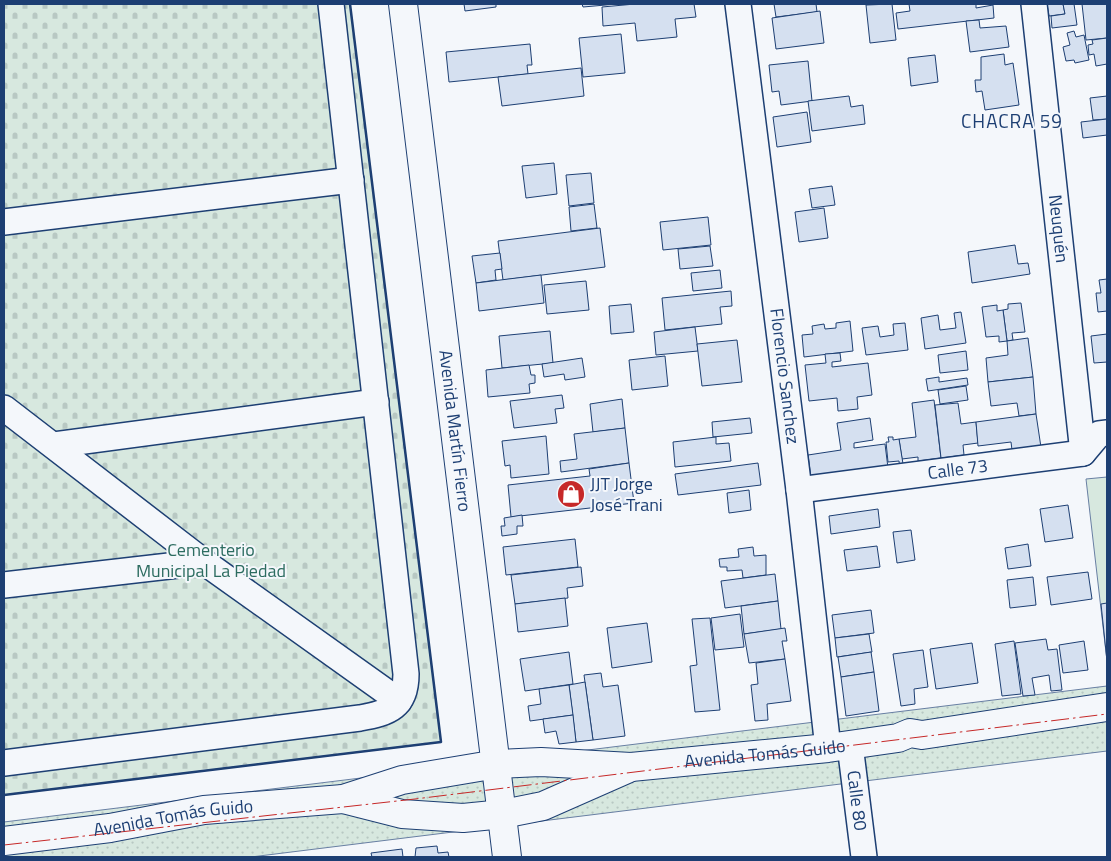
<svg xmlns="http://www.w3.org/2000/svg" width="1111" height="861" font-family="'Titillium Web',sans-serif">
  <style>
    .grass { fill: url(#grass-dots); stroke: #687fa3 }
    .cemetery { fill: url(#cemetery-stones); stroke: #687fa3 }
    .garden { fill: #d7e8df; stroke: #687fa3 }
    .building { fill: #d5e0f0; stroke: #1d3f73 }
    .lines { fill: none; stroke-linecap: round; stroke-linejoin: round }
    .minor-casing { stroke: #1d3f73; stroke-width: 28 }
    .major-casing { stroke: #1d3f73; stroke-width: 30 }
    .minor { stroke: #f4f7fb; stroke-width: 25 }
    .major { stroke: #f4f7fb; stroke-width: 28 }
    .wall { stroke: #1d3f73; stroke-width: 2.5 }
    .power { stroke: #c62828; stroke-width: 1; stroke-dasharray: 18 4 2.5 4; stroke-linecap: butt }
    .labels { text-anchor: middle; stroke-width: 4; stroke-linejoin: round; paint-order: stroke }
    .street-label { font-size: 18px; fill: #1d3f73; stroke: #f4f7fb }
    .poi-label { font-size: 18px; fill: #1d3f73; stroke: #f4f7fb; text-anchor: start }
    .park-label { font-size: 18px; fill: #2c6c60; stroke: #f4f7fb }
    .neighbourhood-label { font-size: 19px; letter-spacing: 1px; fill: #1d3f73; stroke: #f4f7fb }
  </style>
  <defs>
    <pattern id="grass-dots" width="8" height="8" patternUnits="userSpaceOnUse" patternTransform="scale(1.25)"><rect width="8" height="8" fill="#d7e8df"/><path d="M2 2h.1M6 6h.1" fill="none" stroke="#b8c8c3" stroke-width="1.8" stroke-linecap="round"/></pattern>
    <pattern id="cemetery-stones" width="16" height="16" patternUnits="userSpaceOnUse" patternTransform="scale(1.25)"><rect width="16" height="16" fill="#d7e8df"/><path d="M2 7V4a2 2 0 0 1 4 0v3zM10 15v-3a2 2 0 0 1 4 0v3z" fill="#b8c8c3"/></pattern>
  </defs>
  <rect width="100%" height="100%" fill="#f4f7fb"/>
  <path class="grass" d="M1107 686V751L251 857H4V822Z"/>
  <path class="cemetery" d="M4 4H350L441 742 4 795Z"/>
  <path class="garden" d="M1107 477V661L1086 479Z"/>
  <g class="building">
    <path d="M464 4H496V7L465 11Z"/>
    <path d="M582 4H617L583 7Z"/>
    <path d="M635 4H694L696 17 675 19 677 37 637 41 635 23 603 26 602 7Z"/>
    <path d="M774 4H816L817 12 776 17Z"/>
    <path d="M892 4 896 40 870 43 866 5Z"/>
    <path d="M909 4H976V8L993 5 994 18 898 29 896 13 910 11Z"/>
    <path d="M1047 4H1063L1065 14 1049 16Z"/>
    <path d="M1063 4H1074L1077 25 1052 28 1051 16 1065 14Z"/>
    <path d="M1082 4H1107V38L1086 40Z"/>
    <path d="M820 11 824 43 776 49 772 18Z"/>
    <path d="M979 20 980 28 1006 26 1009 47 970 52 966 21Z"/>
    <path d="M1074 31 1076 37 1084 35 1089 60 1075 63 1074 60 1066 61 1063 47 1070 45 1067 33Z"/>
    <path d="M621 34 625 73 583 77 579 38Z"/>
    <path d="M1107 38V64L1096 66 1094 54 1089 55 1088 45 1093 44 1092 40Z"/>
    <path d="M530 44 532 65H527L528 74 449 82 446 52Z"/>
    <path d="M1004 54 1005 65 1013 63 1019 105 985 110 982 91 976 92 975 80H981V57Z"/>
    <path d="M935 55 938 82 911 86 908 58Z"/>
    <path d="M808 61 812 101 781 105 779 91 772 92 769 65Z"/>
    <path d="M581 68 584 96 502 106 498 77Z"/>
    <path d="M849 96 851 107 863 105 865 124 812 131 808 101Z"/>
    <path d="M1107 96V119L1093 120 1090 98Z"/>
    <path d="M807 112 811 142 777 147 773 117Z"/>
    <path d="M1107 119V135L1083 138 1081 122Z"/>
    <path d="M554 163 557 194 526 198 522 166Z"/>
    <path d="M591 173 594 203 569 206 566 175Z"/>
    <path d="M832 186 835 205 812 208 809 189Z"/>
    <path d="M594 204 597 228 571 231 569 207Z"/>
    <path d="M824 208 828 238 799 242 795 212Z"/>
    <path d="M708 217 711 245 663 250 660 222Z"/>
    <path d="M600 228 605 267 503 280 498 241Z"/>
    <path d="M1015 245 1018 264 1028 263 1030 274 972 283 968 252Z"/>
    <path d="M710 246 713 266 680 269 678 249Z"/>
    <path d="M500 253 502 269 495 270 496 280 476 283 472 256Z"/>
    <path d="M720 270 722 288 693 291 691 273Z"/>
    <path d="M541 275 544 303 479 311 476 283Z"/>
    <path d="M1107 279V311L1098 312 1096 293H1101L1099 280Z"/>
    <path d="M586 281 589 310 547 314 544 285Z"/>
    <path d="M731 291 732 306 720 307 722 324 665 330 662 298Z"/>
    <path d="M1021 303 1025 332 1012 333 1013 340 1007 341 1003 310 1008 309V304Z"/>
    <path d="M631 304 634 332 611 334 609 306Z"/>
    <path d="M997 305V311L1003 310 1007 341 999 342V336L986 337 982 307Z"/>
    <path d="M961 312 966 343 925 349 921 318 938 315 940 330 956 328 954 313Z"/>
    <path d="M850 321 853 351 804 357 802 335 813 334 812 326 824 324 825 329 836 328V323Z"/>
    <path d="M905 323 908 350 866 355 862 328 878 326 880 337 894 335 893 324Z"/>
    <path d="M695 327 698 351 656 355 654 332Z"/>
    <path d="M550 331 553 363 502 368 499 336Z"/>
    <path d="M1107 334V362L1094 363 1091 336Z"/>
    <path d="M1028 338 1033 377 988 382 986 358 1008 355 1007 341Z"/>
    <path d="M737 340 742 382 702 386 697 344Z"/>
    <path d="M966 351 968 370 940 373 938 355Z"/>
    <path d="M840 353 841 361 832 362V367L868 363 872 395 857 397 858 409 838 411 837 398 809 401 805 365 826 363 825 354Z"/>
    <path d="M665 356 668 386 632 390 629 360Z"/>
    <path d="M582 358 585 377 565 380 564 374 544 377 542 364Z"/>
    <path d="M529 365 531 375H535V383L529 384 530 393 488 397 486 370Z"/>
    <path d="M939 377V382L967 378 968 385 928 391 926 379Z"/>
    <path d="M1033 377 1036 414 1019 416 1017 403 991 406 988 382Z"/>
    <path d="M966 386 968 400 940 404 938 390Z"/>
    <path d="M562 395 564 408 555 409 557 423 514 428 510 401Z"/>
    <path d="M622 399 625 428 593 432 590 404Z"/>
    <path d="M934 400 941 458 918 461V457L902 459 899 439 916 437 912 403Z"/>
    <path d="M958 403 961 424 976 422 978 443 963 445 964 455 941 458 935 405Z"/>
    <path d="M1036 414 1042 454 1013 458 1011 442 978 446 976 422Z"/>
    <path d="M750 418 752 433 713 437 712 422Z"/>
    <path d="M870 418 873 440 854 443V448L885 444 888 468 811 478 808 455 841 450 837 423Z"/>
    <path d="M625 428 629 463 561 472 560 461 577 459 574 434Z"/>
    <path d="M546 436 549 474 511 478 510 465 505 466 502 441Z"/>
    <path d="M716 437V444L729 443 731 461 675 467 673 442Z"/>
    <path d="M888 437H893V440L899 439 904 470H900L899 461 888 462 886 442H889Z"/>
    <path d="M629 463 634 503 511 517 508 485 590 476 589 469Z"/>
    <path d="M758 463 761 485 678 495 675 474Z"/>
    <path d="M749 490 751 510 729 513 727 493Z"/>
    <path d="M1068 505 1073 538 1045 542 1040 509Z"/>
    <path d="M878 509 880 527 831 534 829 516Z"/>
    <path d="M522 515 523 526H517V534L502 536 501 526H505L504 518Z"/>
    <path d="M911 530 915 560 897 563 893 532Z"/>
    <path d="M575 539 578 567 506 575 503 547Z"/>
    <path d="M1028 544 1031 566 1008 569 1005 548Z"/>
    <path d="M877 546 880 567 847 571 844 550Z"/>
    <path d="M753 547 754 556 766 555V575L743 578 742 570 727 571V567H720L719 559 739 557 738 549Z"/>
    <path d="M581 567 583 586 567 588 568 598 515 604 511 575Z"/>
    <path d="M1088 572 1092 599 1051 605 1047 577Z"/>
    <path d="M775 574 778 601 725 608 721 581Z"/>
    <path d="M1033 577 1036 605 1010 608 1007 580Z"/>
    <path d="M565 598 568 626 518 632 515 604Z"/>
    <path d="M778 601 781 629 744 634 741 606Z"/>
    <path d="M1107 603V661L1101 604Z"/>
    <path d="M871 610 874 633 835 638 832 615Z"/>
    <path d="M740 614 744 647 715 650 711 618Z"/>
    <path d="M710 618 720 710 695 712 690 666 697 665 692 619Z"/>
    <path d="M647 623 652 662 612 668 607 628Z"/>
    <path d="M785 628 787 641H782L785 659 749 663 744 634Z"/>
    <path d="M869 634 872 652 837 657 835 638Z"/>
    <path d="M1046 639 1048 650 1057 649 1062 690 1051 691 1049 675 1032 678 1035 695 1023 696 1015 643Z"/>
    <path d="M1014 641 1021 694 1002 696 995 644Z"/>
    <path d="M1084 641 1088 670 1063 673 1059 645Z"/>
    <path d="M972 643 978 683 936 689 930 649Z"/>
    <path d="M923 650 928 687 914 689 915 704 901 706 893 654Z"/>
    <path d="M569 652 573 684 525 691 520 659Z"/>
    <path d="M871 652 874 672 841 677 838 657Z"/>
    <path d="M785 659 791 701 767 704 768 720 755 721 751 685 758 684 756 663Z"/>
    <path d="M874 672 879 711 846 716 841 677Z"/>
    <path d="M601 673 603 687 618 685 625 736 593 740 584 675Z"/>
    <path d="M585 682 593 740 576 742 569 685Z"/>
    <path d="M569 685 573 715 530 721 528 706 541 704 539 689Z"/>
    <path d="M573 715 576 742 559 744 556 731 545 733 543 719Z"/>
    <path d="M437 846 438 853 448 852 449 857H415L416 848Z"/>
    <path d="M402 849 403 857H372L371 853Z"/>
  </g>
  <g class="lines">
    <defs>
      <g id="minor">
        <path id="s1" d="M738 4 799 490 828 748"/>
        <path id="s2" d="M1034 4 1083 453"/>
        <path d="M4 222 351 180"/>
        <path d="M4 408 204 562 399 701"/>
        <path d="M54 445 376 402"/>
        <path id="s3" d="M799 490 1083 453 1099 434 1107 433"/>
        <path d="M4 585 204 562"/>
        <path id="s4" d="M850 745 864 857"/>
        <path d="M4 763 360 718C389 713 406 707 406 674L331 4"/>
      </g>
      <g id="major">
        <path id="s5" d="M403 4 507 857"/>
        <path d="M343 799 402 814 463 818 503 814 543 806 627 769"/>
        <path id="s6" d="M4 841 110 828 204 810 343 799 402 780 497 764 541 762 631 767 828 748 898 738 910 733 922 735 1107 707"/>
      </g>
    </defs>
    <use href="#minor" class="minor-casing"/>
    <use href="#major" class="major-casing"/>
    <use href="#minor" class="minor"/>
    <use href="#major" class="major"/>
    <path class="wall" d="M4 795 441 742 350 4"/>
    <path class="power" d="M4 845 415 799 1107 714"/>
  </g>
  <defs>
    <symbol id="shop-disc" viewBox="-11 -11 22 22"><circle r="9.5" fill="#c62828" stroke="#f4f7fb"/><path d="M-5-2.5h2.3a2.7 3.5 0 0 1 5.4 0H5L5.5 6h-11ZM-1.5-2.5h3a1.5 2.3 0 0 0-3 0Z" fill="#fff"/></symbol>
  </defs>
  <g fill-rule="evenodd">
    <use href="#shop-disc" x="555" y="478" width="32" height="32"/>
  </g>
  <g class="labels">
    <g class="street-label">
      <text dy="6" stroke="none"><textPath href="#s2" startOffset="226">Neuquén</textPath></text>
      <text dy="6" stroke="none"><textPath href="#s1" startOffset="375">Florencio Sanchez</textPath></text>
      <text dy="6" stroke="none"><textPath href="#s5" startOffset="430">Avenida Martín Fierro</textPath></text>
      <text dy="6" stroke="none"><textPath href="#s3" startOffset="160">Calle 73</textPath></text>
      <text dy="6" stroke="none"><textPath href="#s6" startOffset="769">Avenida Tomás Guido</textPath></text>
      <text dy="6" stroke="none"><textPath href="#s4" startOffset="56">Calle 80</textPath></text>
      <text dy="6" stroke="none"><textPath href="#s6" startOffset="171">Avenida Tomás Guido</textPath></text>
    </g>
    <g class="poi-label">
      <text x="590" y="490">JJT Jorge<tspan x="590" dy="21">José Trani</tspan></text>
    </g>
    <g class="park-label">
      <text x="211" y="556">Cementerio<tspan x="211" dy="21">Municipal La Piedad</tspan></text>
    </g>
    <g class="neighbourhood-label">
      <text x="1012" y="128">CHACRA 59</text>
    </g>
  </g>
  <rect width="1111" height="861" fill="none" stroke="#1d3f73" stroke-width="10"/>
</svg>
